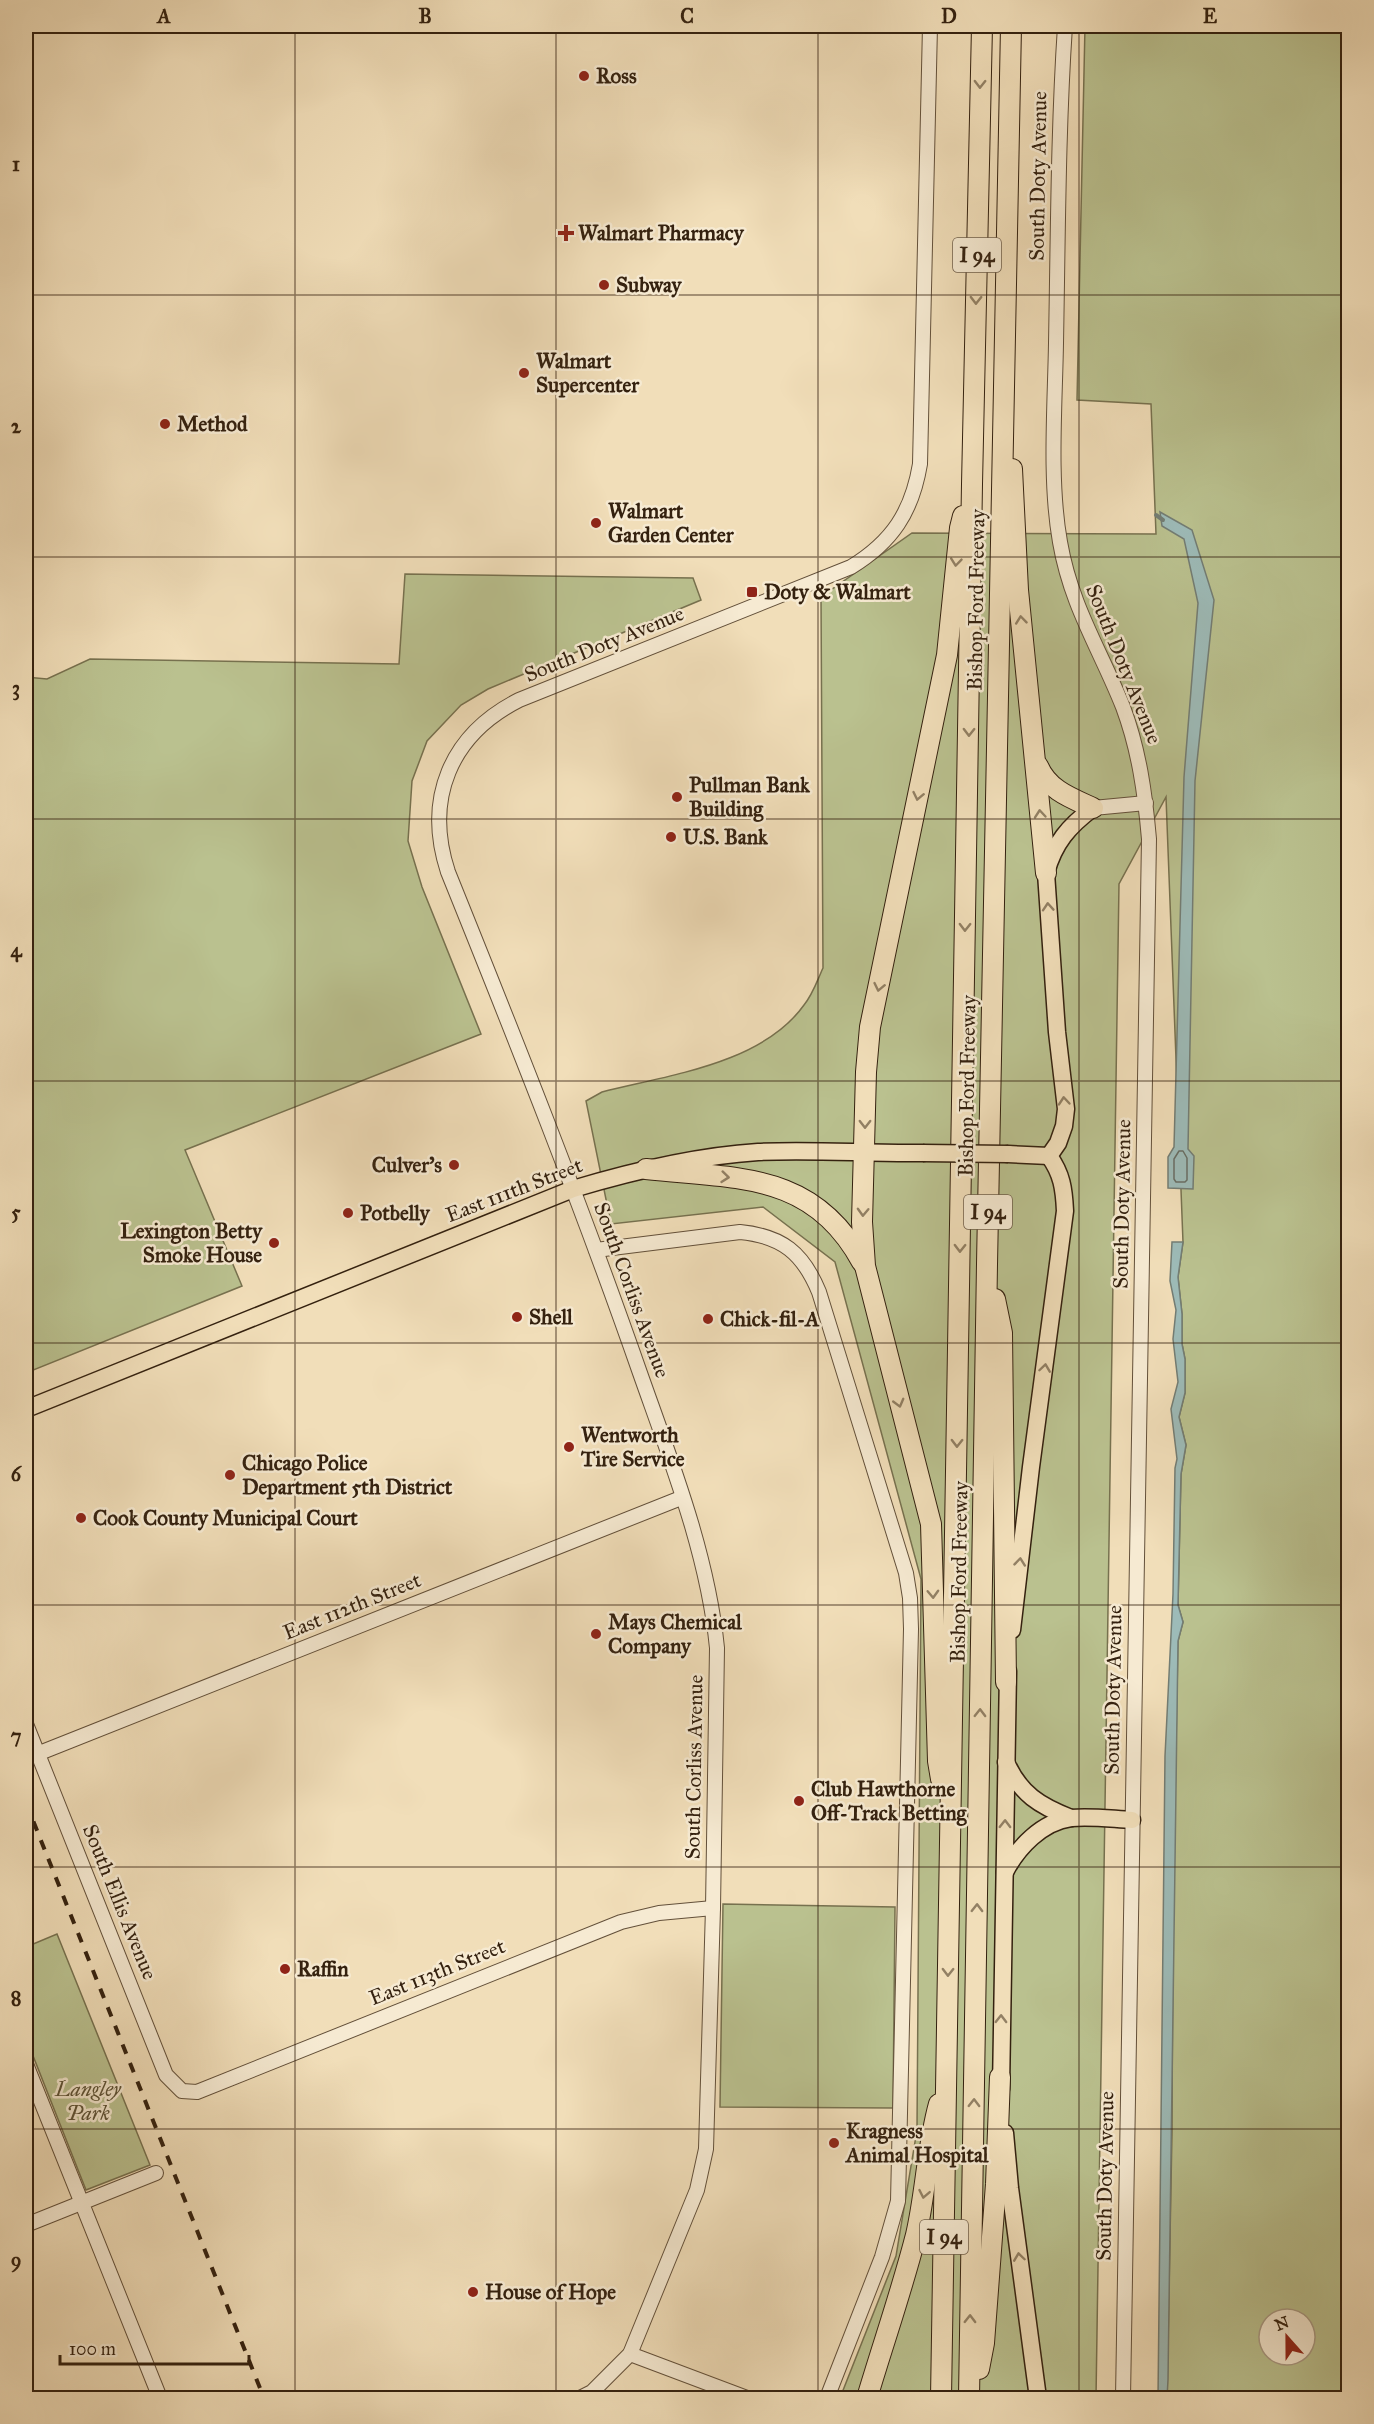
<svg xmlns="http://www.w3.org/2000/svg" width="1374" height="2424" font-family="'IM FELL Great Primer',serif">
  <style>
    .green { fill: #bac18f; stroke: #77714f; stroke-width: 1.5; fill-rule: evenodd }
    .water { fill: #9dbbb8; stroke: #737d74; stroke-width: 1.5 }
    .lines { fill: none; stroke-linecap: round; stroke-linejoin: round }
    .shore { stroke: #686e64; stroke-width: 1.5 }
    .stream { stroke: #737d74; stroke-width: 4 }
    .minor-casing { stroke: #63503a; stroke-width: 16 }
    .major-casing { stroke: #34210f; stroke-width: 19 }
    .highway-casing { stroke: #34210f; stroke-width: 22 }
    .minor { stroke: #f6ead2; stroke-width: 14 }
    .major { stroke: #f1deb9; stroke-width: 16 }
    .highway { stroke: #f1deb9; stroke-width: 20 }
    .rail { stroke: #34210f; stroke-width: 4; stroke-dasharray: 10 10; stroke-linecap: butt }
    .major-bridge-casing { stroke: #34210f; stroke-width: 19; stroke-linecap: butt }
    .major-bridge { stroke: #f1deb9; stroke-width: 16 }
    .oneway { stroke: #928064 }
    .grid { fill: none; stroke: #34210f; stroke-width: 1.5; stroke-opacity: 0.55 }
    .poi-dot { fill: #8f2418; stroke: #f6ead2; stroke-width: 2 }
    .labels { text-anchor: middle; stroke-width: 5; stroke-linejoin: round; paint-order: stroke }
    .shield { fill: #f6ead2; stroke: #6e5d4a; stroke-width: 1.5 }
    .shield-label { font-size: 20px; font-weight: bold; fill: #34210f }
    .poi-label { font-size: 21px; font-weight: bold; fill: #34210f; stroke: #f6ead2; text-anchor: start }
    .street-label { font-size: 21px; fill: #34210f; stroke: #f6ead2 }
    .park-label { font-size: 21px; font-style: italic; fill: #5c5135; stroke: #f6ead2 }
    .neatline { fill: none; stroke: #34210f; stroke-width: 2 }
    .grid-label { font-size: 20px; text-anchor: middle; font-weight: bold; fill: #34210f }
  </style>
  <rect width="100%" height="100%" fill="#f1deb9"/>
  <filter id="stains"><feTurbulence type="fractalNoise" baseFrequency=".00333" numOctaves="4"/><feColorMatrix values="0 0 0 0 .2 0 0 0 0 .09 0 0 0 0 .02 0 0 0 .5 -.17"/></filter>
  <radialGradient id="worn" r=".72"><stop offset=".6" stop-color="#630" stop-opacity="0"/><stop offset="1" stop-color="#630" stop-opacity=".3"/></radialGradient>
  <g class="green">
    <path d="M1085 26H1348V2398H1167L1172 2132 1173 1903 1178 1641 1183 1622 1178 1605 1181 1474 1186 1445 1179 1417 1185 1393V1359L1182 1344V1314L1178 1277 1183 1242 1166 797 1119 884 1096 2398H840L896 2256 917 2130 921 1579 835 1262 763 1207 611 1224 586 1101 602 1092C668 1075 762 1064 804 1005 813 994 817 981 823 968L821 597 912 533 1156 534 1151 404 1077 400ZM1269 2319H1305V2355H1269Z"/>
    <path d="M405 574 693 578 701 600 488 689 461 705 427 741 412 781 408 841 422 887 481 1034 185 1150 242 1286 26 1373V677L47 679 90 659 399 664Z"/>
    <path d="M723 1904 895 1907 893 2108 720 2107Z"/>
    <path d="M57 1934 150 2165 86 2190 26 2038V1947Z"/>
  </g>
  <g class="water">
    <path d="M1160 512 1192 530 1214 600 1195 781 1188 1149 1194 1156 1193 1189 1168 1188V1157L1174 1147 1184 777 1198 603 1184 539 1162 526Z"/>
    <path d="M1172 1242H1183L1178 1277 1182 1314V1344L1185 1359V1393L1179 1417 1186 1445 1181 1474 1178 1605 1183 1622 1178 1641 1168 2380 1167 2398H1158L1165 1756 1173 1594 1175 1468 1177 1459 1171 1409 1178 1382 1173 1339 1176 1310 1170 1281Z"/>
  </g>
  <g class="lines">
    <path class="shore" d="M1179 1151H1183L1187 1158V1180L1185 1182H1176L1174 1179V1159Z"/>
    <path class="stream" d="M1156 515 1163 520"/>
    <defs>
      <g id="minor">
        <path d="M1065 26C1058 131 1058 237 1056 343 1055 406 1049 480 1060 542 1071 606 1100 649 1123 707 1139 750 1145 793 1149 839L1123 2398"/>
        <path d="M1093 808 1146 803"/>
        <path d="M596 1250 740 1232C782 1236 803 1253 819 1292L906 1573 910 1598 911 1629 898 2201 882 2257 827 2398"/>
        <path d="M26 1724 166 2075 182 2091 197 2092 621 1922 659 1913 713 1908"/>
        <path d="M37 1754 681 1498"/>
        <path d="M26 2064 160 2398"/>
        <path d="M26 2225 156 2173"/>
        <path d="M630 2354 747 2398"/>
        <path d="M580 2398 592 2392 630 2354 697 2190 706 2149 713 1908 717 1648C708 1555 671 1461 640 1373 581 1204 515 1038 448 872 424 799 450 735 519 700L851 567C892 542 912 512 920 464L930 26"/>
      </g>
      <g id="major">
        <path d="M1008 1154 1049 1156"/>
        <path d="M1049 1156 1058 1143 1064 1126 1066 1109 1057 1032 1046 873C1054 843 1069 826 1093 808"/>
        <path d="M26 1409 573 1189C633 1171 695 1156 758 1152 813 1149 868 1154 923 1153"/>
        <path d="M1012 1630 1031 1467 1065 1211C1064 1189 1062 1174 1049 1156"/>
        <path d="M1006 1762C1020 1794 1040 1806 1071 1818"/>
        <path d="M1005 1872C1018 1847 1042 1822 1071 1818 1091 1816 1112 1819 1132 1820"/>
        <path d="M1001 2089 1008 1671"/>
        <path d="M1005 2133 1010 2188 1038 2398"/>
      </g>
      <g id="highway">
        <path d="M1012 469 1018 590 1046 873"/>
        <path d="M1038 766C1048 790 1071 798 1093 808"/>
        <path d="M646 1169C736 1179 813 1171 862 1262"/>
        <path d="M995 1299 1002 1333 1006 1682"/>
        <path d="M941 1779 938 1761 931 1524 865 1266 862 1222 866 1072 870 1027 947 655 960 528 963 516"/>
        <path d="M979 2369 984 2343 996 2184 1000 2077"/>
        <path d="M867 2398C883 2344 902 2290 916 2235 926 2192 927 2147 939 2104"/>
        <path d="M941 2398 972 484 982 26"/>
        <path d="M969 2398 987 1264 1011 26"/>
      </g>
    </defs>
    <use href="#minor" class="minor-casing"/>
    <use href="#major" class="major-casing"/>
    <use href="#highway" class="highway-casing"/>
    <use href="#minor" class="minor"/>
    <use href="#major" class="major"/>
    <use href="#highway" class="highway"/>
    <path class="rail" d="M26 1803 264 2398"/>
    <defs>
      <path id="major-bridge" d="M923 1153 1008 1154"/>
    </defs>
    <use href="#major-bridge" class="major-bridge-casing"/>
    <use href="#major-bridge" class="major-bridge"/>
  </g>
  <defs><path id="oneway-chevron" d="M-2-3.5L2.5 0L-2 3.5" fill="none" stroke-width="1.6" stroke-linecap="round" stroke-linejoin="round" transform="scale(1.5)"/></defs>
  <g class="oneway">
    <use href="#oneway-chevron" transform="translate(980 84) rotate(91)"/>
    <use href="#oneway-chevron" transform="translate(976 300) rotate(91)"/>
    <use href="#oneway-chevron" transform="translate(956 562) rotate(96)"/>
    <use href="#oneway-chevron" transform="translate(1021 620) rotate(-96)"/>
    <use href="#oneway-chevron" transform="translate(969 732) rotate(91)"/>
    <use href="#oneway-chevron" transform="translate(918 796) rotate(102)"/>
    <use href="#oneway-chevron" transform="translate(1040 814) rotate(-95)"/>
    <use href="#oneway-chevron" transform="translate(1048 907) rotate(-94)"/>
    <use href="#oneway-chevron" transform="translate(965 927) rotate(91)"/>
    <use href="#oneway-chevron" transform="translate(879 987) rotate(102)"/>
    <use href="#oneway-chevron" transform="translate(1064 1101) rotate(-95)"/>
    <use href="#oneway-chevron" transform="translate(865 1124) rotate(90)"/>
    <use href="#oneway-chevron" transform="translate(725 1177) rotate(6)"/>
    <use href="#oneway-chevron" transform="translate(863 1212) rotate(92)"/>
    <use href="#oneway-chevron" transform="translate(960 1248) rotate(91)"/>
    <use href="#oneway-chevron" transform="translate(1045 1368) rotate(-82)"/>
    <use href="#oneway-chevron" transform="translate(899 1403) rotate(75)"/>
    <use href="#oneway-chevron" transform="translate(957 1443) rotate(91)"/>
    <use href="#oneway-chevron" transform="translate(1020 1562) rotate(-84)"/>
    <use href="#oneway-chevron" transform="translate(933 1594) rotate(88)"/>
    <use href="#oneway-chevron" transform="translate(980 1713) rotate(-89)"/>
    <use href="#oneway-chevron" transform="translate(1005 1824) rotate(-89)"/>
    <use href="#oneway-chevron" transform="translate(977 1908) rotate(-89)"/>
    <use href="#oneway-chevron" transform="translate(948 1972) rotate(91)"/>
    <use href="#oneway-chevron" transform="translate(1001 2019) rotate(-89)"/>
    <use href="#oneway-chevron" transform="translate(974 2103) rotate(-89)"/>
    <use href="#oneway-chevron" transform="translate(924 2194) rotate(101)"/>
    <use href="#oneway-chevron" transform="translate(1019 2257) rotate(-98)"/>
    <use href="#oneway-chevron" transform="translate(970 2319) rotate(-89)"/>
  </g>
  <path class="grid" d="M295 26V2398M556 26V2398M818 26V2398M1079 26V2398M26 295H1348M26 557H1348M26 819H1348M26 1081H1348M26 1343H1348M26 1605H1348M26 1867H1348M26 2129H1348"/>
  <g class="poi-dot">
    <circle cx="584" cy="76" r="6"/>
    <path d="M563 224h6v6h6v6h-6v6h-6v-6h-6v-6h6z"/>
    <circle cx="604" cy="285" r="6"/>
    <circle cx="524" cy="373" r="6"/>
    <circle cx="165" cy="424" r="6"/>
    <circle cx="596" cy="523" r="6"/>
    <rect x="746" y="586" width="12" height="12" rx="3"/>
    <circle cx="677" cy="797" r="6"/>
    <circle cx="671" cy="837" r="6"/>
    <circle cx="454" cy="1165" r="6"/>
    <circle cx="348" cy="1213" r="6"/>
    <circle cx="274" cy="1243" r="6"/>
    <circle cx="517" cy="1317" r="6"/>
    <circle cx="708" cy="1319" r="6"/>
    <circle cx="569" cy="1447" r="6"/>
    <circle cx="230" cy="1475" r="6"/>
    <circle cx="81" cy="1518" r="6"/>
    <circle cx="596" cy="1634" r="6"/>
    <circle cx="799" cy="1801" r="6"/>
    <circle cx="285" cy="1969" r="6"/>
    <circle cx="834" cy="2143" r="6"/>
    <circle cx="473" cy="2292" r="6"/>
  </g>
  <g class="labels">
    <g class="shield">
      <rect x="953" y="238" width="48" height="34" rx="4.5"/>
      <rect x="964" y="1195" width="48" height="34" rx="4.5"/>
      <rect x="920" y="2220" width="48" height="34" rx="4.5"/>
    </g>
    <g class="shield-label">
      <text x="977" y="262">I 94</text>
      <text x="988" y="1219">I 94</text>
      <text x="944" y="2244">I 94</text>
    </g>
    <g class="poi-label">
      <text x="596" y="83">Ross</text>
      <text x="578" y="240">Walmart Pharmacy</text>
      <text x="616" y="292">Subway</text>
      <text x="536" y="368">Walmart<tspan x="536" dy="24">Supercenter</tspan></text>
      <text x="177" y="431">Method</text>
      <text x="608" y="518">Walmart<tspan x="608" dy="24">Garden Center</tspan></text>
      <text x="764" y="599">Doty &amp; Walmart</text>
      <text x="689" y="792">Pullman Bank<tspan x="689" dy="24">Building</tspan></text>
      <text x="683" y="844">U.S. Bank</text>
      <text x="442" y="1172" text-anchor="end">Culver's</text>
      <text x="360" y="1220">Potbelly</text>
      <text x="262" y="1238" text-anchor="end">Lexington Betty<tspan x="262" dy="24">Smoke House</tspan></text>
      <text x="529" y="1324">Shell</text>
      <text x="720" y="1326">Chick-fil-A</text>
      <text x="581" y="1442">Wentworth<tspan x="581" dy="24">Tire Service</tspan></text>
      <text x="242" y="1470">Chicago Police<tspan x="242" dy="24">Department 5th District</tspan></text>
      <text x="93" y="1525">Cook County Municipal Court</text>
      <text x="608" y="1629">Mays Chemical<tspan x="608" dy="24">Company</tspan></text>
      <text x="811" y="1796">Club Hawthorne<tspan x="811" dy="24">Off-Track Betting</tspan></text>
      <text x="297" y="1976">Raffin</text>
      <text x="846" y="2138">Kragness<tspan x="846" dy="24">Animal Hospital</tspan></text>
      <text x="485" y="2299">House of Hope</text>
    </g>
    <g class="street-label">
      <text transform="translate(1038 176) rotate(-89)" y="7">South Doty Avenue</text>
      <text transform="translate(976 600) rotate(-89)" y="7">Bishop Ford Freeway</text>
      <text transform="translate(604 644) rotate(-22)" y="7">South Doty Avenue</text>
      <text transform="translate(1124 664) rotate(68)" y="7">South Doty Avenue</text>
      <text transform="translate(967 1086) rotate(-89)" y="7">Bishop Ford Freeway</text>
      <text transform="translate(514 1190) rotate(-21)" y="7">East 111th Street</text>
      <text transform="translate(1122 1204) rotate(-89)" y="7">South Doty Avenue</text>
      <text transform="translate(632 1290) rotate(70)" y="7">South Corliss Avenue</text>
      <text transform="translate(959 1572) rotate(-89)" y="7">Bishop Ford Freeway</text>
      <text transform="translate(352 1606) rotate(-22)" y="7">East 112th Street</text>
      <text transform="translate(1113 1690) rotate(-89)" y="7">South Doty Avenue</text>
      <text transform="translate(694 1767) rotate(-89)" y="7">South Corliss Avenue</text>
      <text transform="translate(120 1902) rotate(68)" y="7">South Ellis Avenue</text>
      <text transform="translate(437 1972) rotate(-22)" y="7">East 113th Street</text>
      <text transform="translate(1105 2176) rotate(-89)" y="7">South Doty Avenue</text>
    </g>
    <g class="park-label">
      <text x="88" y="2096">Langley<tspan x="88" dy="24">Park</tspan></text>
    </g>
  </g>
  <rect width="1374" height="2424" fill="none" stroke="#f1deb9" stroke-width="66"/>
  <g transform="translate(1287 2337) rotate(339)"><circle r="28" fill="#f6ead2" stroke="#a89a84" stroke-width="1.5"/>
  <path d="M0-4.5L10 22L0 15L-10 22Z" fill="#8f2418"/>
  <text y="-9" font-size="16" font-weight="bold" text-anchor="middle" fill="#34210f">N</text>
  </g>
  <path d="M60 2355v9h189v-9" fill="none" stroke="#34210f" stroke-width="3"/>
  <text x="69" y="2355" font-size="18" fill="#34210f" stroke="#f6ead2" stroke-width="4.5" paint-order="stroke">100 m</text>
  <rect x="33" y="33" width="1308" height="2358" class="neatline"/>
  <g class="grid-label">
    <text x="164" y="23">A</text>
    <text x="425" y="23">B</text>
    <text x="687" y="23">C</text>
    <text x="949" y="23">D</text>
    <text x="1210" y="23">E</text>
    <text x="16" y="171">1</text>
    <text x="16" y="433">2</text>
    <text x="16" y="695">3</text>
    <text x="16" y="957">4</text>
    <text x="16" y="1219">5</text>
    <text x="16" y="1481">6</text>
    <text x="16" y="1743">7</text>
    <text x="16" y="2005">8</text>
    <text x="16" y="2267">9</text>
  </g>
  <rect width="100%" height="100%" filter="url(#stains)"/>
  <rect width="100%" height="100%" fill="url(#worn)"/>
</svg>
